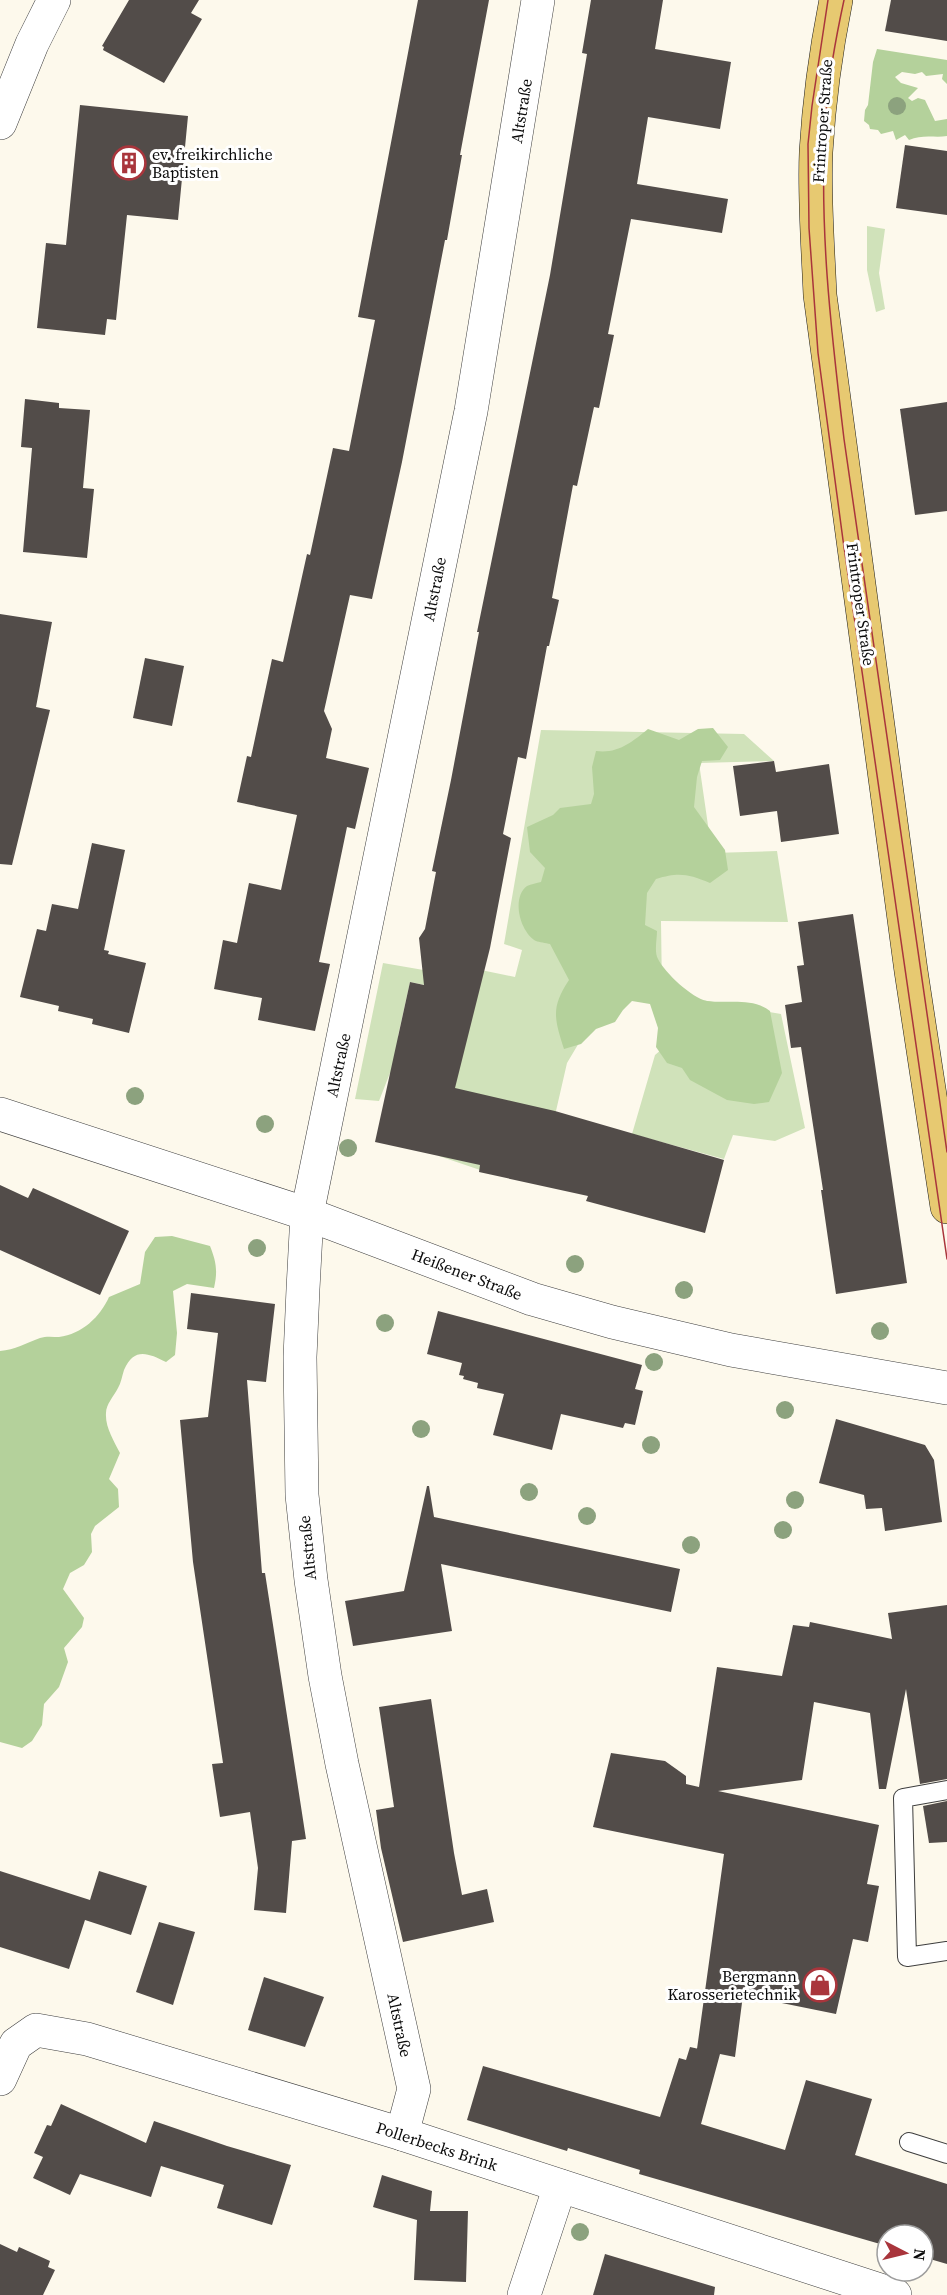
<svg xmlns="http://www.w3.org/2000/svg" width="947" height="2295" font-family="'Source Serif 4',serif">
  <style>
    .green { fill: #d0e2ba }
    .forest { fill: #b4d19b }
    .building { fill: #524c49 }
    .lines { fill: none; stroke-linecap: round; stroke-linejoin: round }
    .service-casing { stroke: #3e3e3e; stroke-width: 20 }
    .minor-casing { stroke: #3e3e3e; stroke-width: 34 }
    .tertiary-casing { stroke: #3e3e3e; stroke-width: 34 }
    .primary-casing { stroke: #1c1c1c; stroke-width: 34 }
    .service { stroke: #fff; stroke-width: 18 }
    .minor { stroke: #fff; stroke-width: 33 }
    .tertiary { stroke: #fff; stroke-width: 33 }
    .primary { stroke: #e7c971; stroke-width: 33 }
    .tram { stroke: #a9353c; stroke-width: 1.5 }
    .tree { fill: #8ca27e }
    .labels { text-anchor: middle; stroke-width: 6; stroke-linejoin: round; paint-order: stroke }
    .street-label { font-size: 16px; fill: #0b0b0b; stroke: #fff }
    .poi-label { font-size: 16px; fill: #0b0b0b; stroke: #fff; text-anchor: start }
  </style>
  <rect width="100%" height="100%" fill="#fdf9ec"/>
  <g class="green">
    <path d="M867 226 885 229 879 273 885 309 876 312 867 270Z"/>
    <path d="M541 730 744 734 774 761 699 763 712 853 777 851 788 922 661 921 662 993 781 1014 805 1128 775 1141 733 1135 724 1159 632 1134 655 1055 662 1049 664 1005 629 994 589 1026 567 1063 539 1185 552 1112 494 1098 483 1171 439 1156 455 1087 390 1073 379 1101 355 1099 383 963 464 977V993L410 982 398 1036 462 1050 481 970 515 977 522 950 504 944Z"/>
  </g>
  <g class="forest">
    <path d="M877 49 947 60V84L942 79 943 74 926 76 922 72 915 74 902 72 895 77 901 83 918 88 908 98 912 101 918 98 925 100 935 121 947 119V136C935 138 922 134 909 140L905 135 896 140 893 131 881 134 878 130 870 129 869 125 864 121 865 110 868 105 873 62Z"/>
    <path d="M713 728 728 747 720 760 702 761 697 777 694 807 725 850 728 870 710 883C688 874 679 872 656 879L647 893 645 925 657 931C657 939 654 952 658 959 665 973 692 998 707 1001 729 1004 751 997 770 1011L782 1073 769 1102 754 1104 727 1100 690 1080 682 1068 667 1063 656 1047 658 1028 650 1004 632 1001 623 1010 615 1022 596 1029 581 1044 564 1049C554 1018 551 1007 569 980L550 944C546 943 539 942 536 941 520 932 511 898 527 886 531 884 537 883 541 882L545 868 530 852 527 827 553 815 560 808 591 804 594 794 592 767 596 751C618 754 632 742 648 729L679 740 698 729Z"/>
    <path d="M172 1236 210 1246C216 1261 218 1271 214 1288L187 1284 173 1291 177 1333 175 1355 166 1362C148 1353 134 1347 124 1370 122 1376 121 1383 118 1388 114 1396 106 1404 106 1413 105 1427 114 1441 120 1453L109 1479 118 1489 119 1507 95 1526 91 1534 92 1552 84 1565 70 1573 63 1589 84 1618 82 1627 64 1648 68 1662 59 1687 44 1704 42 1725 32 1741 22 1748 0 1742V1351C15 1350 26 1343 40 1338 46 1336 53 1337 59 1337 82 1334 100 1317 109 1297L140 1284 145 1252 155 1237Z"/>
  </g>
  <g class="building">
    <path d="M129 0H199L191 13 202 19 164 83 103 50 104 47 102 46Z"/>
    <path d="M418 0H489L460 155H462L447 240H445L402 462 372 599 350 595 324 711 332 729 326 758 369 768 355 829 347 827 319 962 330 964 315 1031 258 1020 262 998 214 989 223 940 237 943 249 883 281 890 297 815 237 802 247 756 251 757 272 659 283 662 307 554 310 555 333 448 349 451 375 320 358 317Z"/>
    <path d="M591 0H663L655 49 731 62 720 129 648 117 637 184 728 199 722 233 631 219 608 334 614 335 599 408 594 407 577 486 573 485 552 598 559 600 549 646H547L526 759 518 757 503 834 511 838 490 948 455 1088 555 1111 724 1160 705 1233 586 1201 588 1196 479 1172 480 1165 375 1142 410 982 424 985 419 938 425 929 436 872 432 871 451 780 479 632H477L550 275 587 54 582 53Z"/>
    <path d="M891 0H947V41L885 31Z"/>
    <path d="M80 105 188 116 178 220 127 215 116 320 107 319 105 335 37 328 46 243 66 245Z"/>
    <path d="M905 145 947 151V215L896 208Z"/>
    <path d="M25 399 59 403V408L90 410 83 488 94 489 87 558 23 552 32 448 21 447Z"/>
    <path d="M947 402V511L915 515 900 409Z"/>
    <path d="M0 614 52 622 36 707 50 710 12 865 0 864Z"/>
    <path d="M145 658 184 666 172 726 133 718Z"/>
    <path d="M774 761 776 772 829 764 839 834 781 842 777 811 740 816 733 766Z"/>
    <path d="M92 843 125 850 104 950 109 951 108 954 146 963 129 1033 92 1024 93 1019 58 1011 59 1006 20 997 37 929 46 931 52 904 78 909Z"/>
    <path d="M853 914 907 1283 836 1294 821 1190H823L801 1047 791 1048 785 1005 802 1002 797 966 804 965 798 922Z"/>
    <path d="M0 1185 28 1198 33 1188 129 1231 100 1295 0 1250Z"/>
    <path d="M191 1293 275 1304 266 1382 247 1380 262 1573H265L306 1839 292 1841 286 1913 254 1910 258 1868 250 1812 220 1817 212 1764 223 1763 193 1562 180 1420 208 1417 218 1333 187 1329Z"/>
    <path d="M438 1311 642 1365 635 1389 643 1391 635 1425 625 1423 623 1428 561 1414 552 1450 493 1435 504 1394 477 1388 478 1383 463 1379 464 1376 459 1375 462 1363 427 1354Z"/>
    <path d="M836 1419 925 1445 934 1460 942 1522 885 1531 882 1508 866 1509 864 1495 819 1483Z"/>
    <path d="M427 1486H429L434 1517 680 1569 671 1612 441 1564 452 1631 353 1646 345 1601 404 1591Z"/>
    <path d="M947 1605V1779L920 1784 906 1689 886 1789H879L870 1713 814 1702 802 1780 718 1791 879 1825 867 1884 879 1886 868 1942 853 1939 836 2014 743 1995 735 2057 720 2054 701 2124 785 2150 806 2080 872 2099 855 2155 947 2184V2264L923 2257V2235H887V2246L639 2174 640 2170 568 2148 567 2151 467 2120 483 2066 660 2117 679 2058 686 2060 690 2047 699 2049H697L724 1854 593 1827 611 1753 665 1761 686 1776V1784L699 1787 717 1667 782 1676 793 1625 809 1627 810 1622 892 1639 888 1613Z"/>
    <path d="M431 1699 454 1853 462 1895 487 1889 494 1922 403 1942 381 1848 376 1810 394 1807 379 1707Z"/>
    <path d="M947 1801V1842L929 1843 923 1806Z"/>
    <path d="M0 1871 90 1900 99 1871 147 1886 131 1935 85 1920 69 1969 0 1947Z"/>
    <path d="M159 1922 195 1932 173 2005 136 1992Z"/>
    <path d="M264 1977 324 1997 305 2047 248 2030Z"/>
    <path d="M61 2104 146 2143 154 2121 227 2146 291 2165 272 2225 217 2208 224 2185 161 2166 151 2197 80 2174 70 2195 33 2178 43 2157 34 2153 47 2125 51 2126Z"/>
    <path d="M382 2175 432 2191 430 2211H468L466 2282 414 2280 417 2220 373 2207Z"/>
    <path d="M0 2244 17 2252 19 2247 50 2261 48 2267 55 2270 43 2295H0Z"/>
    <path d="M605 2254 715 2287 714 2295H593Z"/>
  </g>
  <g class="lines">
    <defs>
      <g id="service">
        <path d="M947 1790 903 1798 907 1957 947 1951"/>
        <path d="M909 2142 947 2154"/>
      </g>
      <g id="minor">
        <path d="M0 123 32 44 54 0"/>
        <path d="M0 2079 16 2044 36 2030 87 2039 402 2134 895 2295"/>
        <path d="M402 2134 414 2089 342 1764 325 1676 311 1580 302 1495 300 1357 303 1289 307 1214 471 411 538 0"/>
        <path d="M524 2295 560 2186"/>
      </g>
      <path id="tertiary" d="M0 1114 307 1214 532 1299 612 1322 731 1350 947 1388"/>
      <path id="primary" d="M836 0C826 50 819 101 816 152 814 199 818 247 820 295L911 971 947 1207"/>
    </defs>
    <use href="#service" class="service-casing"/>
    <use href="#minor" class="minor-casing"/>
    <use href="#tertiary" class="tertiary-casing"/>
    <use href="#primary" class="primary-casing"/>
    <use href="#service" class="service"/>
    <use href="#minor" class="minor"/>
    <use href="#tertiary" class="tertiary"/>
    <use href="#primary" class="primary"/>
    <g class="tram">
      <path d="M828 0 812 106 808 144 809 228 818 353 843 540 947 1259"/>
      <path d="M844 0C836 37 829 75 826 112 818 221 831 331 844 439L947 1152"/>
    </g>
  </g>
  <g class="tree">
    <circle cx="897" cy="106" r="9"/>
    <circle cx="135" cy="1096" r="9"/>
    <circle cx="265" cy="1124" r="9"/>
    <circle cx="348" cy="1148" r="9"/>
    <circle cx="257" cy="1248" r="9"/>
    <circle cx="575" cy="1264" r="9"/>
    <circle cx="684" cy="1290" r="9"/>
    <circle cx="385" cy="1323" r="9"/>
    <circle cx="880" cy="1331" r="9"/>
    <circle cx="654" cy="1362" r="9"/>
    <circle cx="785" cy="1410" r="9"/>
    <circle cx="421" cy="1429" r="9"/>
    <circle cx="651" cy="1445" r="9"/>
    <circle cx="529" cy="1492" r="9"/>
    <circle cx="795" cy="1500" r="9"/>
    <circle cx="587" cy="1516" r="9"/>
    <circle cx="783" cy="1530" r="9"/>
    <circle cx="691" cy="1545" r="9"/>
    <circle cx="580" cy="2232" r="9"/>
  </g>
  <defs>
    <symbol id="building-ring" viewBox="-11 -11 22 22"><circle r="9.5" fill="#fff" stroke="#a9353c" stroke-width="1.5"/><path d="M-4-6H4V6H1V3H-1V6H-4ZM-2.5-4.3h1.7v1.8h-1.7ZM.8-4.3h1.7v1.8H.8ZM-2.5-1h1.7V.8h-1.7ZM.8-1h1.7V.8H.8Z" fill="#a9353c"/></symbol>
    <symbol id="shop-ring" viewBox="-11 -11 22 22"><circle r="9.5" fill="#fff" stroke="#a9353c" stroke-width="1.5"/><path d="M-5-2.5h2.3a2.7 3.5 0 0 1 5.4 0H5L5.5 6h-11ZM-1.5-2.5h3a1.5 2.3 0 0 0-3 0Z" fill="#a9353c"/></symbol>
  </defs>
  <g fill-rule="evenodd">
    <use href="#building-ring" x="110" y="144" width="38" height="38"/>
    <use href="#shop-ring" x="801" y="1966" width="38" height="38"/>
  </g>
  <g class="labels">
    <g class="street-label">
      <text transform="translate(521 111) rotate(-81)" y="6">Altstraße</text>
      <text transform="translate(822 121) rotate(-86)" y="6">Frintroper Straße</text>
      <text transform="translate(434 589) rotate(-79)" y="6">Altstraße</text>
      <text transform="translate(861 604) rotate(82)" y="6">Frintroper Straße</text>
      <text transform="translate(338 1065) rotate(-78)" y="6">Altstraße</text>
      <text transform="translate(467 1274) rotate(21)" y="6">Heißener Straße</text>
      <text transform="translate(307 1548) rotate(-96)" y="6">Altstraße</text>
      <text transform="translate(400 2025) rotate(78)" y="6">Altstraße</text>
      <text transform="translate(437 2146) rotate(18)" y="6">Pollerbecks Brink</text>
    </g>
    <g class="poi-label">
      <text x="152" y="160">ev. freikirchliche<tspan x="152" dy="18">Baptisten</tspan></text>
      <text x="797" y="1982" text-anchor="end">Bergmann<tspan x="797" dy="18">Karosserietechnik</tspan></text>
    </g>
  </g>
  <g transform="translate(905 2253) rotate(97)"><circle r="28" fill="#ffffff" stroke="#9d9d9d" stroke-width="1.5"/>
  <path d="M0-4.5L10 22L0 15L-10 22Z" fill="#a9353c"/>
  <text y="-9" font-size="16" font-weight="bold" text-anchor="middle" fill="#0b0b0b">N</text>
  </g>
</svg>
